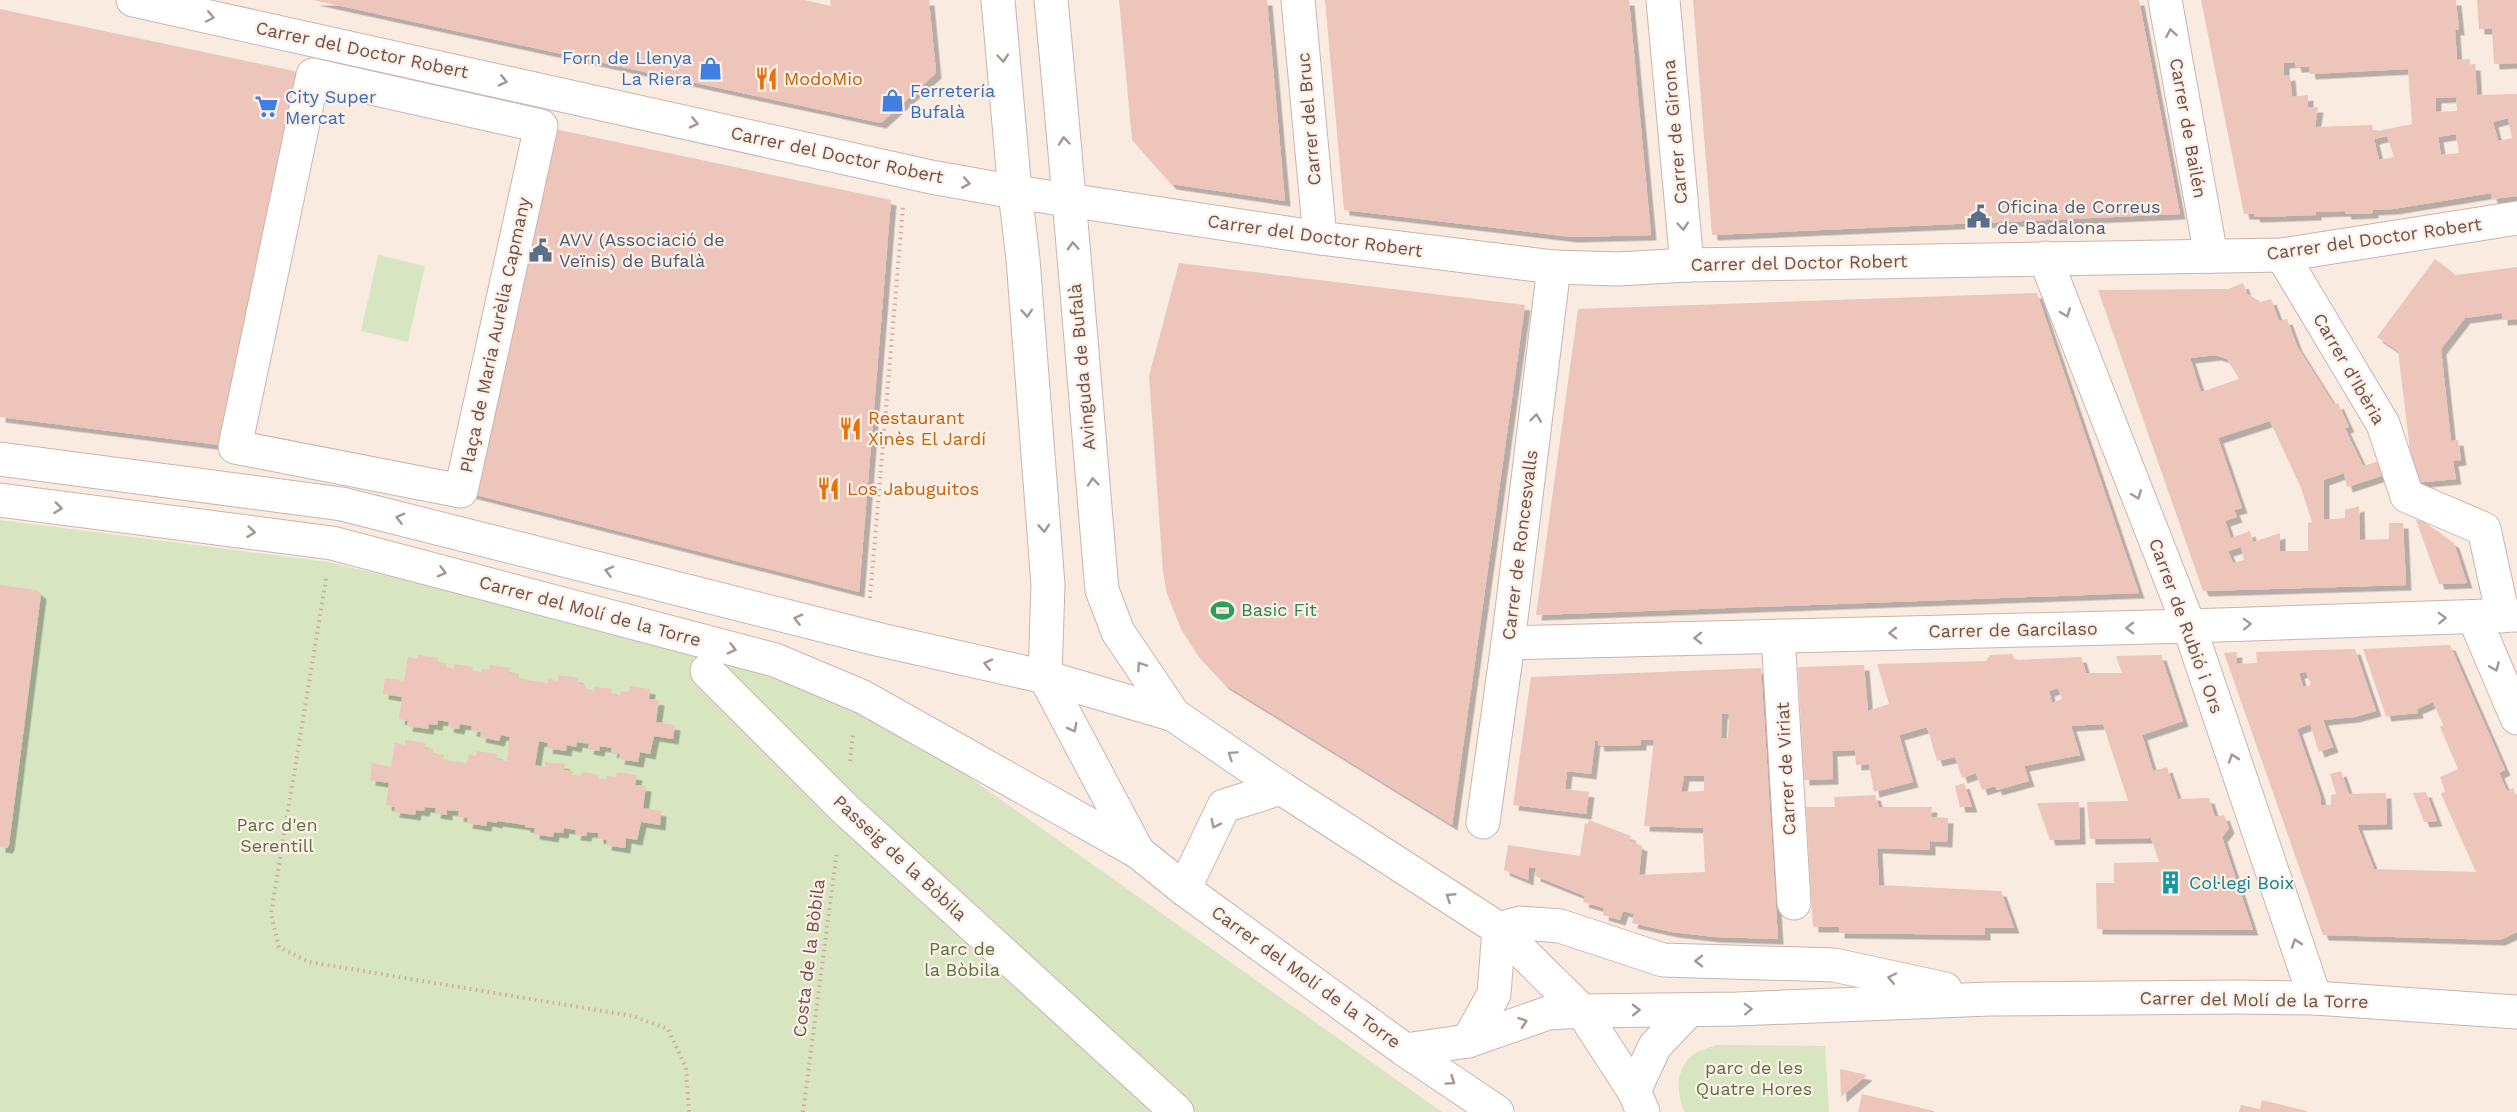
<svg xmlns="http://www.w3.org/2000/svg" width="2517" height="1112" font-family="'Work Sans',sans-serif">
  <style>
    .green { fill: #d7e5c1 }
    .building { fill: #edc5bb; fill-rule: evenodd; filter: url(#shadow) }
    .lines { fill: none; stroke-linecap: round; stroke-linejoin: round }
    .street-casing { stroke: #cbb4ac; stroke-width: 35 }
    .path { stroke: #d1a99f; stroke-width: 4; stroke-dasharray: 1.5 4.5; stroke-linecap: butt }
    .street { stroke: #fff; stroke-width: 33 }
    .oneway { stroke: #a89692 }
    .labels { text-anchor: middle; stroke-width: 4.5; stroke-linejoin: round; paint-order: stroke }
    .street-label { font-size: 18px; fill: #6e504a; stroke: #fdf0e7 }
    .shop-label { font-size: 18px; fill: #366cbe; stroke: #fdf0e7; text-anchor: start }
    .food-label { font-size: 18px; fill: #c56008; stroke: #fdf0e7; text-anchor: start }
    .service-label { font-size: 18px; fill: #4e5e75; stroke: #fdf0e7; text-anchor: start }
    .leisure-label { font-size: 18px; fill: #27864d; stroke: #fdf0e7; text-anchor: start }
    .park-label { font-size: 18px; fill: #5b7343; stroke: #fdf0e7 }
    .culture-label { font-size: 18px; fill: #0d838f; stroke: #fdf0e7; text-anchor: start }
  </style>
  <defs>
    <filter id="shadow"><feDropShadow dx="5.5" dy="5.5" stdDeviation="0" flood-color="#0004"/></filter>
  </defs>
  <rect width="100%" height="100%" fill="#faebe1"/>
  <g class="green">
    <path d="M378 255 425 266 408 342 361 331Z"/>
    <path d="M0 520 328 562 502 603 730 663 841 703 962 772 1442 1112H0Z"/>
    <path d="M1716 1045 1825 1046 1829 1112H1684C1677 1094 1675 1072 1690 1057 1696 1051 1709 1048 1716 1045Z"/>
  </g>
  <g class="building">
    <path d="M313 0H804L831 6 830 0H929L936 73 881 123Z"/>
    <path d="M1119 0H1267L1285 201 1171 184 1132 140Z"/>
    <path d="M1325 0H1629L1651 235 1572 237 1344 210Z"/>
    <path d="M1693 0H2139L2180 214 1712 235Z"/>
    <path d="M2201 0H2456L2459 30H2455L2457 60 2470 59V65H2475L2477 95 2517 94V196L2492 199 2491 193 2393 209 2373 210V213L2346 214 2345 211 2316 212V215L2255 217 2254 214H2244ZM2295 62 2296 67H2309L2310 74 2408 69 2412 124 2373 132 2372 125 2315 127 2318 107H2308V95L2292 97 2290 75 2284 76V63ZM2456 97 2457 111 2436 112V98ZM2508 118 2512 138 2498 141 2493 122ZM2456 134 2459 153 2441 155 2438 137ZM2387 136 2394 157 2379 160 2374 139Z"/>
    <path d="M2477 0H2517V63L2494 64 2492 29H2479Z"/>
    <path d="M0 9 313 75 235 447 0 417Z"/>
    <path d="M541 126 891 200 859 592 461 491Z"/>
    <path d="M2435 259 2456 275 2517 267V319L2502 320V313L2465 318 2441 349 2451 441 2458 440 2461 460 2453 461 2456 479 2414 483 2398 351 2377 337Z"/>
    <path d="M1179 263 1525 305 1452 825 1224 684 1198 656 1181 629 1167 594 1163 572 1149 376Z"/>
    <path d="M2243 283 2247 294 2261 302 2271 299 2279 321 2287 319 2297 346 2334 405 2338 403 2349 427 2345 428 2363 466 2379 461 2384 475 2347 487 2344 473 2324 480V520L2345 518V510L2359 506 2360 540 2389 539V523H2403L2406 585 2203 591 2098 290 2228 289ZM2216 355 2227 359 2239 379 2201 392 2190 358ZM2270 421 2301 488 2312 522 2308 523V551H2280V533L2253 542 2250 531 2231 538 2225 521 2237 517 2234 510 2242 508 2218 438ZM2241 547 2244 560 2233 563 2228 551Z"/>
    <path d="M2037 293 2139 593 1536 615 1578 309Z"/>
    <path d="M2416 520 2423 521 2454 543 2467 583 2439 584Z"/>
    <path d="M0 585 36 590 41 594 9 845 7 848 0 847Z"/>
    <path d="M2450 645 2505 770 2499 773 2507 791 2513 788 2517 798V932L2500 940 2323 935 2224 653 2237 652 2236 664 2257 663 2256 652 2355 649 2376 711 2354 717 2323 720 2333 747 2319 752 2310 724 2297 729 2320 795 2321 805H2331V795L2336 794 2330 774 2341 771 2349 794 2386 793 2387 824 2357 825 2374 869 2476 872 2441 794 2445 791 2440 777 2458 769 2440 727 2443 725 2433 702 2417 709 2418 713 2386 716 2363 649ZM2306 672 2311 685 2303 687 2299 673Z"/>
    <path d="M2012 654 2015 660 2081 657 2086 673H2122L2116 656 2161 655 2183 721 2142 735 2153 771 2167 767 2178 799 2209 798 2215 817 2224 815 2229 828 2222 837 2253 930 2097 929 2096 883H2114V863L2159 862 2151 838 2090 839 2087 802 2128 801 2103 724 2071 726 2080 755 2024 766 2029 781 1997 790 1995 786 1982 790 1976 773 1962 778 1955 757 1937 761 1927 727 1899 735 1913 782 1874 792 1869 764 1856 765 1855 750 1832 751 1833 779 1804 780 1798 667 1864 665 1868 711 1889 704 1877 664 1986 661 1990 655ZM2058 688 2062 699 2052 703 2049 691Z"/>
    <path d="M418 655 438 658V662L446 663V667L454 669V664L473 667 472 671 481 673 482 669 490 670V665L510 668 509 673 519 674V679L548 683V679L558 681V675L578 678 577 683 586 685V689L594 691 595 687 612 689 611 693 620 695 621 691 629 692 630 686 650 689 649 699 659 700 656 722 675 725 673 739 654 736 650 754 640 752 638 762 619 759 620 754 611 752 612 748 600 746 599 751 588 749 589 744 577 742 576 747 567 745 566 751 547 748 548 743 539 741 535 765 545 767V762L565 764 564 770 573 771 572 775 581 776 582 772 599 775 598 779 606 780 607 776 616 777 617 772 637 775 635 785 646 786 643 808 661 811 660 825 641 822 637 840 626 838 625 848 606 845 607 840 598 838V833L587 832 586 836 575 835 576 830 564 828 563 833 554 832 553 837 534 834 535 828 525 827V825L497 821V823L487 821 486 826 467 823 468 818 458 816 459 811 447 810V815L435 813 436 808 425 807 424 811 416 810 415 815 394 812 395 807 386 805 389 783 370 780 372 763 391 767 395 743 405 745V740L425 743V748L433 749V754L444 755 443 760 467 763 469 755 476 756 477 751 497 754 496 759 507 761 510 737 501 735 499 741 480 737 481 732 471 731 472 726 460 724 459 729 448 727 449 722 438 720 437 725 429 724 428 729 407 726 408 721 399 719 402 697 383 694 385 678 404 681 408 657 418 659Z"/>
    <path d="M1761 668 1778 939 1715 937 1672 932 1632 923 1634 914 1623 911 1620 920 1603 915 1604 908 1583 902 1585 896 1535 876 1536 868 1529 867 1528 880 1504 870 1508 845 1580 856 1585 823 1587 824 1589 820 1631 836 1629 840 1642 846 1639 875 1705 872 1703 828 1644 826 1654 740H1641V745L1599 746 1598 741H1595L1591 774 1567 771 1565 789 1589 792 1586 814 1513 805 1531 677ZM1722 714H1729L1728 738H1721ZM1684 776H1704V791L1681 792Z"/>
    <path d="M1964 783 1972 807H1960L1955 786Z"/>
    <path d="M2426 792 2437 821 2424 822 2413 793Z"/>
    <path d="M1875 795 1879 807H1932L1931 817 1948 818 1947 842 1930 841V850L1877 848 1879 885 2001 891 2014 928H1985V935L1839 933V927H1813L1806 807H1835L1834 797Z"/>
    <path d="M2079 802 2080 839 2050 840 2037 803Z"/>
    <path d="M1840 1069 1867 1075 1841 1097Z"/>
    <path d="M1862 1094 1934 1111V1112H1858Z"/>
    <path d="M2262 1100 2307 1111V1112H2239L2241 1105 2260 1109Z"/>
  </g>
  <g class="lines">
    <defs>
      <g id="street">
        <path d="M133 0 931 177 1015 192 1320 238 1554 267 1618 269 1687 265 2282 255 2517 218"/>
        <path d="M998 0 1015 192 1023 259 1048 585 1045 677 1138 852"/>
        <path d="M1051 0C1070 196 1085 393 1102 590L1118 632 1174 715"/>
        <path d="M1298 0 1320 238"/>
        <path d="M1663 0 1687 265"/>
        <path d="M2165 0 2211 256"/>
        <path d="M313 75 541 126 461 491 235 447Z"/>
        <path d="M2282 255 2383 424 2407 496 2484 529 2503 616"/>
        <path d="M2045 258 2189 626 2315 998"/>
        <path d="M0 459 342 504 881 640 1045 677 1174 715 1281 788 1499 929 1582 1011 1634 1091 1643 1112"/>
        <path d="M0 500 332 543 775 660 863 697 1138 852 1184 889 1405 1050 1497 1112"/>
        <path d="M2474 617 2517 718"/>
        <path d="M1778 636 1794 903"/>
        <path d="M1508 643 2189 626 2517 615"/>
        <path d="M707 671 844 808 1177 1112"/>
        <path d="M1483 822 1508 643 1554 267"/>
        <path d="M1184 889 1224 806 1281 788"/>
        <path d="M1499 929 1520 923 1560 926 1663 960 1834 965 1945 989"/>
        <path d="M1468 1041 1494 994 1499 929"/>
        <path d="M1405 1050 1468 1041 1548 1013 1582 1011 1737 1009 1990 999 2237 997 2315 998 2517 1012"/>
        <path d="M1634 1091 1655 1046 1689 1010"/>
      </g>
    </defs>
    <use href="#street" class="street-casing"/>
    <g class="path">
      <path d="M326 579 271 914 279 947 309 962 633 1016 668 1029 686 1068 689 1112"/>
      <path d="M870 598 903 207"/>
      <path d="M850 761 853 735"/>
      <path d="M803 1112 837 851"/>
    </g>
    <use href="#street" class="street"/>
  </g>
  <defs><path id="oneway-chevron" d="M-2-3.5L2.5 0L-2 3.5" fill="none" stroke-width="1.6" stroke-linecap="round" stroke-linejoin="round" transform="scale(1.5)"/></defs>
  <g class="oneway">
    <use href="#oneway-chevron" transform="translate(210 17) rotate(12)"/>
    <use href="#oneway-chevron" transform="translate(2171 33) rotate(-100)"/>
    <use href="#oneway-chevron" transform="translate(1003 58) rotate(85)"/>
    <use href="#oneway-chevron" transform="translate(503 81) rotate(13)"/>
    <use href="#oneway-chevron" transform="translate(694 123) rotate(13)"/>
    <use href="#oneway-chevron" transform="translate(1064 141) rotate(-95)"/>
    <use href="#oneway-chevron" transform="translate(966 183) rotate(10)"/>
    <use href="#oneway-chevron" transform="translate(1683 226) rotate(85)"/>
    <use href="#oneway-chevron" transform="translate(1073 246) rotate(-93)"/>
    <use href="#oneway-chevron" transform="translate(1027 313) rotate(86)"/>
    <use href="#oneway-chevron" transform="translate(2066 313) rotate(69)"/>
    <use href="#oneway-chevron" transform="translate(1536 418) rotate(-83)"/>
    <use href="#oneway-chevron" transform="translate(1093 482) rotate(-95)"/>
    <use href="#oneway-chevron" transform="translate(2137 495) rotate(69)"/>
    <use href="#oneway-chevron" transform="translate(58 508) rotate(7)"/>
    <use href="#oneway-chevron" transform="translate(400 518) rotate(-166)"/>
    <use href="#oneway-chevron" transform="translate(1044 528) rotate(86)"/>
    <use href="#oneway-chevron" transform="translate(251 532) rotate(7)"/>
    <use href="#oneway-chevron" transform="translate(609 571) rotate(-166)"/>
    <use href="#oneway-chevron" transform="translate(442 572) rotate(15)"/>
    <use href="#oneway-chevron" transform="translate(2442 618) rotate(-2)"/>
    <use href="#oneway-chevron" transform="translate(798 619) rotate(-166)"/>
    <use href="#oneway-chevron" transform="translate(2247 624) rotate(-2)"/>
    <use href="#oneway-chevron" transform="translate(2130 628) rotate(179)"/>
    <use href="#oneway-chevron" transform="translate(1893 633) rotate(179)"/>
    <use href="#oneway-chevron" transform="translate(1698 638) rotate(179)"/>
    <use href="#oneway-chevron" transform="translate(732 649) rotate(15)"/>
    <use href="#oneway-chevron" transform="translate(988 664) rotate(-167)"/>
    <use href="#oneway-chevron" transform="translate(1141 666) rotate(-124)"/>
    <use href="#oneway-chevron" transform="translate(2495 667) rotate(67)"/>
    <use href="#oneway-chevron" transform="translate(1073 728) rotate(62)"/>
    <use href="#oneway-chevron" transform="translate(1232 755) rotate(-146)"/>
    <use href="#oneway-chevron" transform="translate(2233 758) rotate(-109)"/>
    <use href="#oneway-chevron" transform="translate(1215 824) rotate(116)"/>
    <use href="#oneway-chevron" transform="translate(1450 897) rotate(-147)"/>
    <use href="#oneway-chevron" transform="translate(2296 943) rotate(-109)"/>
    <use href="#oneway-chevron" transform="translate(1699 961) rotate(-180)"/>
    <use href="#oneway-chevron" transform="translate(1892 978) rotate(-168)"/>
    <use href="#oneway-chevron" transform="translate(1748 1009) rotate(-2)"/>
    <use href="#oneway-chevron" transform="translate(1636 1010) rotate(-1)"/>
    <use href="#oneway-chevron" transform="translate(1523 1022) rotate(-19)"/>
    <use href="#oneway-chevron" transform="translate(1451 1081) rotate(34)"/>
  </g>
  <defs>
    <symbol id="shop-bare" viewBox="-9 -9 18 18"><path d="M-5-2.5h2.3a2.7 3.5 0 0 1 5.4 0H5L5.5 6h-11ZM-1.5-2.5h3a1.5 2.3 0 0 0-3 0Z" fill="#3f7fe0" stroke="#fdf0e7" stroke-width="2.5" paint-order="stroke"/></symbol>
    <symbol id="restaurant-bare" viewBox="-9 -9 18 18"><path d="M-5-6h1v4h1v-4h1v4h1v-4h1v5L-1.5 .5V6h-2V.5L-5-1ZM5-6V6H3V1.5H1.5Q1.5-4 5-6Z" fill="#e8710a" stroke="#fdf0e7" stroke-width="2.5" paint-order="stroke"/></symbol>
    <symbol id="supermarket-bare" viewBox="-9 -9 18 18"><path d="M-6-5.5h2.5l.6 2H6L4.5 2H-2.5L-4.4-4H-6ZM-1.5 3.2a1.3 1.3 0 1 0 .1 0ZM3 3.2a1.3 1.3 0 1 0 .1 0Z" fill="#3f7fe0" stroke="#fdf0e7" stroke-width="2.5" paint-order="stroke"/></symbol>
    <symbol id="civic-bare" viewBox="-9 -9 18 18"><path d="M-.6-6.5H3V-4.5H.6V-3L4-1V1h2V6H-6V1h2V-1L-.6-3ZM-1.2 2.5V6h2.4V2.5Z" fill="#5c6f8a" stroke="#fdf0e7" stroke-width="2.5" paint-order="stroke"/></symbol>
    <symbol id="stadium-bare" viewBox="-9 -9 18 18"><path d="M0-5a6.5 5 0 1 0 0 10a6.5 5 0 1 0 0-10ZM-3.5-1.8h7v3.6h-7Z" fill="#2e9e5b" stroke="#fdf0e7" stroke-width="2.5" paint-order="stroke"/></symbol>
    <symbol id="building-bare" viewBox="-9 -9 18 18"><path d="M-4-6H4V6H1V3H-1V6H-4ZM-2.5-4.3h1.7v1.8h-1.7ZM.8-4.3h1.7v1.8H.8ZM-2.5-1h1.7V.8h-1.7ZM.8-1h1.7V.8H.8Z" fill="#0f9aa8" stroke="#fdf0e7" stroke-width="2.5" paint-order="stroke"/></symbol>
  </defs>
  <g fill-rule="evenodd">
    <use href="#shop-bare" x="694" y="52" width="33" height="33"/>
    <use href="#restaurant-bare" x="750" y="62" width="33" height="33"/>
    <use href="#shop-bare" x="876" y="84" width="33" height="33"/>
    <use href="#supermarket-bare" x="250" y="90" width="33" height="33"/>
    <use href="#civic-bare" x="1962" y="200" width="33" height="33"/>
    <use href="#civic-bare" x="524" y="234" width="33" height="33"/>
    <use href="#restaurant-bare" x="834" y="412" width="33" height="33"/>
    <use href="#restaurant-bare" x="812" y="472" width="33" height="33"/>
    <use href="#stadium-bare" x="1206" y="594" width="33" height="33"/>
    <use href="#building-bare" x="2154" y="866" width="33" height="33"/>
  </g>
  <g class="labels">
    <g class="street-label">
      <text transform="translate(362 50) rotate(12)" y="6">Carrer del Doctor Robert</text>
      <text transform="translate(1309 119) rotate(-95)" y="6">Carrer del Bruc</text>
      <text transform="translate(2188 128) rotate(80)" y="6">Carrer de Bailén</text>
      <text transform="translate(1675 132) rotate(-95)" y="6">Carrer de Girona</text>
      <text transform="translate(837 155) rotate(12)" y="6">Carrer del Doctor Robert</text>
      <text transform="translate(1315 236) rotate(8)" y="6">Carrer del Doctor Robert</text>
      <text transform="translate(2374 239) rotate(-8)" y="6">Carrer del Doctor Robert</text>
      <text transform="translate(1799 263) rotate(-1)" y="6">Carrer del Doctor Robert</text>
      <text transform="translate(495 335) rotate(-78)" y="6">Plaça de Maria Aurèlia Capmany</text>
      <text transform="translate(1082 367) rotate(-95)" y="6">Avinguda de Bufalà</text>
      <text transform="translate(2349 369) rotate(60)" y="6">Carrer d'Ibèria</text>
      <text transform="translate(1520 545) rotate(-83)" y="6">Carrer de Roncesvalls</text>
      <text transform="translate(590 611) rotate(15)" y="6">Carrer del Molí de la Torre</text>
      <text transform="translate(2186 626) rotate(70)" y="6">Carrer de Rubió i Ors</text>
      <text transform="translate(2013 630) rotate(-1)" y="6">Carrer de Garcilaso</text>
      <text transform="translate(1786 769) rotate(-93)" y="6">Carrer de Viriat</text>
      <text transform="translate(900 858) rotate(43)" y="6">Passeig de la Bòbila</text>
      <text transform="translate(809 958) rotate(-83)" y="6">Costa de la Bòbila</text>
      <text transform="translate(1306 977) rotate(36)" y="6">Carrer del Molí de la Torre</text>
      <text transform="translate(2254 1000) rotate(1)" y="6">Carrer del Molí de la Torre</text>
    </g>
    <g class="shop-label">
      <text x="692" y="64" text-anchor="end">Forn de Llenya<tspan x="692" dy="21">La Riera</tspan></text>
      <text x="910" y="97">Ferretería<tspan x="910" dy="21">Bufalà</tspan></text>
      <text x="285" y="103">City Super<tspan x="285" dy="21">Mercat</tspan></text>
    </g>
    <g class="food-label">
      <text x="784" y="85">ModoMio</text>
      <text x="868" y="424">Restaurant<tspan x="868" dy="21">Xinès El Jardí</tspan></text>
      <text x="847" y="495">Los Jabuguitos</text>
    </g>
    <g class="service-label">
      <text x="1997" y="213">Oficina de Correus<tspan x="1997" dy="21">de Badalona</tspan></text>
      <text x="559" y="246">AVV (Associació de<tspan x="559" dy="21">Veïnis) de Bufalà</tspan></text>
    </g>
    <g class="leisure-label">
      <text x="1241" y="616">Basic Fit</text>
    </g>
    <g class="park-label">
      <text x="277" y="831">Parc d'en<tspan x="277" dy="21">Serentill</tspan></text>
      <text x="962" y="955">Parc de<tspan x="962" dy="21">la Bòbila</tspan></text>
      <text x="1754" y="1074">parc de les<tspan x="1754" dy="21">Quatre Hores</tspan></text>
    </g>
    <g class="culture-label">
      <text x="2189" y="889">Col·legi Boix</text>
    </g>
  </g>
</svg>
